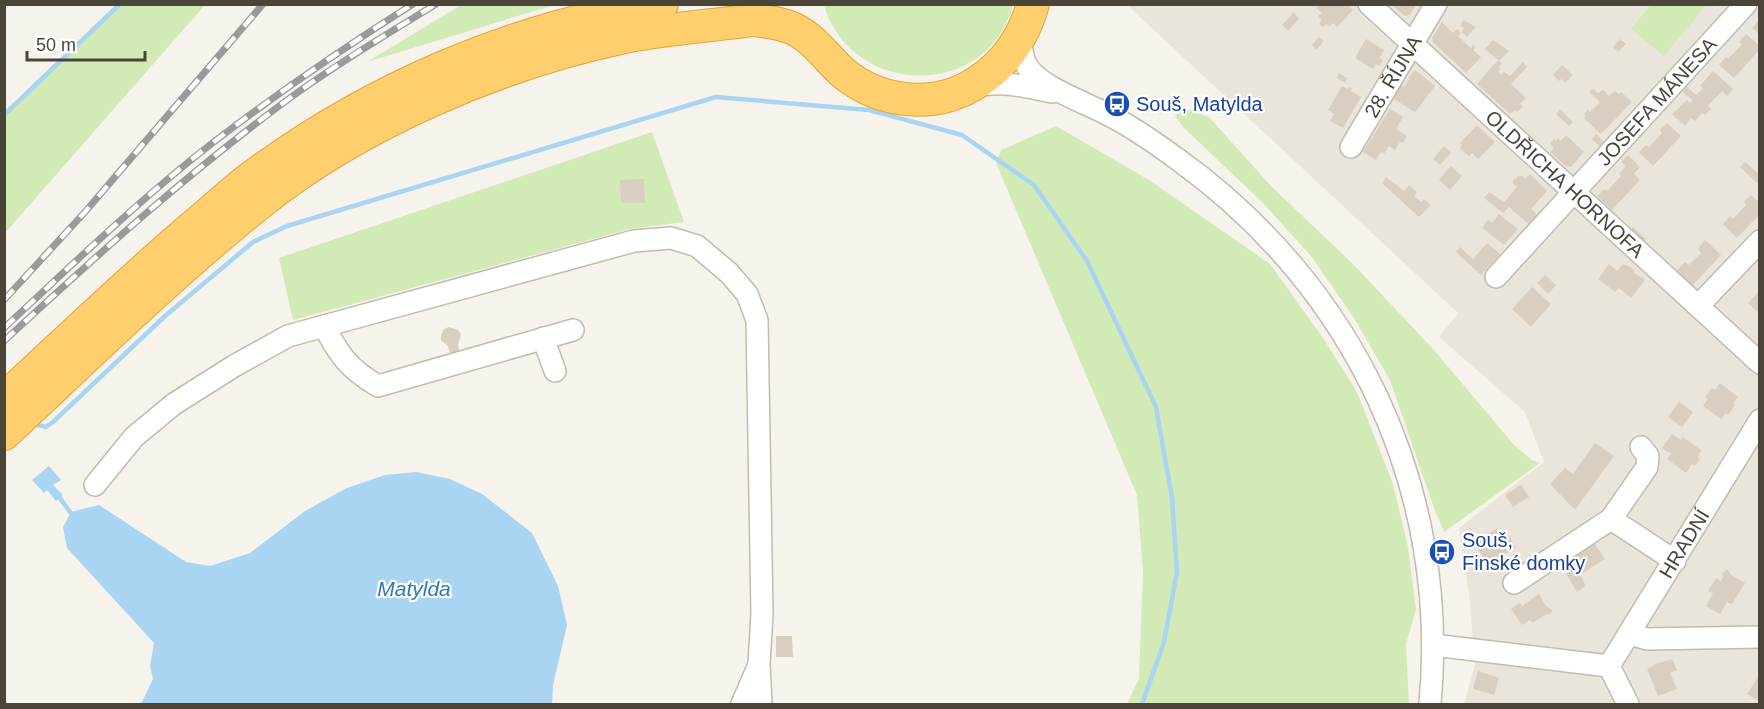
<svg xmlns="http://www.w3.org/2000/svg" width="1764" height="709" font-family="Arial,sans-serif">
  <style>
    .residential { fill: #eae5da }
    .green { fill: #d2eab5 }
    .water { fill: #a9d4f2 }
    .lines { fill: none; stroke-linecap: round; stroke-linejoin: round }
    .stream { stroke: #a9d4f2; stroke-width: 4.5 }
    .building { fill: #d8cfc1 }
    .minor-casing { stroke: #c2bbae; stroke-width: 24 }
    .highway-casing { stroke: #e0a43c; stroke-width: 34 }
    .minor { stroke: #fff; stroke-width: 21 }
    .highway { stroke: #ffcf6e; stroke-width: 32 }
    .rail-casing { stroke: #9a9a9a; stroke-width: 7 }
    .rail { stroke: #fff; stroke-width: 4.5; stroke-dasharray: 14; stroke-linecap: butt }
    .labels { text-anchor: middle; stroke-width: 4.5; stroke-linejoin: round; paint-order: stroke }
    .street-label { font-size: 20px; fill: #4b4439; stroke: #fff }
    .transit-label { font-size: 20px; fill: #164399; stroke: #fff; text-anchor: start }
    .water-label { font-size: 21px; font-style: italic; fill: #2e7ab2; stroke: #fff }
  </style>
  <rect width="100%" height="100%" fill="#f6f3ec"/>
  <path class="residential" d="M1127 5H1759V704H1464L1475 665 1469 594 1459 528 1544 462 1525 412 1439 337 1458 313Z"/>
  <g class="green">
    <path d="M120 4 205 5 5 233V115Z"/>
    <path d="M461 5H554L367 62Z"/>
    <path d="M824 5V4L1013 5C988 100 851 98 824 5Z"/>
    <path d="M1651 5V4L1706 5 1664 56 1631 29Z"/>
    <path d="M1184 108 1209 117 1271 186 1353 264 1434 350 1514 445 1532 460 1540 463 1444 532 1434 508 1390 380 1354 318 1311 256 1262 202 1184 128 1175 116Z"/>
    <path d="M1056 126 1149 180 1270 264 1323 338 1357 392 1393 484 1408 547 1416 609 1406 644 1409 704H1127L1139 679 1143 572 1137 495 996 163 1001 150Z"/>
    <path d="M652 132 684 222 630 229 293 320 279 258Z"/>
  </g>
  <g class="water">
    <path d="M49 466 61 480 53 485 63 495 56 501 47 490 44 493 32 480Z"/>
    <path d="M416 472 450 479 482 494 532 533 558 586 567 625 553 685 552 704H141L153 679 150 666 154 643 67 548 63 527 71 512 99 505 186 562 210 566 250 553 305 511 347 488 385 475Z"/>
  </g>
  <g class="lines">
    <g class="stream">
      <path d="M4 115 120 4"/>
      <path d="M38 425 46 427 53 422 164 317 253 242 287 226 716 97 869 110 962 135 1034 185 1087 261 1156 407 1172 498 1177 572 1164 642 1142 704"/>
      <path d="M57 494 73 516"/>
    </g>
  </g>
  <g class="building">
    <path d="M1320 4H1347L1353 10 1337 27 1333 23 1329 27 1326 24 1323 27 1319 24 1322 20 1318 16 1322 13 1316 8Z"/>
    <path d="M1392 5H1416L1410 15 1405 16Z"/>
    <path d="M1294 12 1299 19 1288 31 1282 25Z"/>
    <path d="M1760 19V35L1752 28Z"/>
    <path d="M1463 20 1476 27 1467 37 1462 32 1464 28 1460 26Z"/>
    <path d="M1442 22 1453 33 1457 29 1461 33 1458 36 1471 48 1473 45 1476 47 1473 50 1481 57 1466 73 1433 42 1432 38Z"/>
    <path d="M1746 34 1760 46V49L1734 78 1719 65 1726 57 1728 59 1742 44 1739 42Z"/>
    <path d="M1319 37 1324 41 1316 50 1312 45Z"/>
    <path d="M1366 39 1384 50 1380 58 1383 60 1379 66 1376 64 1373 69 1355 58Z"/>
    <path d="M1620 39 1626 44 1618 52 1613 47Z"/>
    <path d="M1493 40 1509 51 1499 61 1485 49Z"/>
    <path d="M1498 60 1502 63 1499 67 1501 69 1498 72 1501 75 1504 72 1510 76 1523 62 1527 67 1511 84 1526 98 1520 104 1523 106 1517 112 1515 110 1510 114 1477 84Z"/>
    <path d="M1562 65 1573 75 1565 83 1561 79 1559 81 1553 75Z"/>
    <path d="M1415 70 1435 86 1415 112 1392 98 1400 84 1403 87 1410 79 1408 78Z"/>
    <path d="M1713 71 1733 89 1727 96 1722 91 1708 106 1711 109 1705 115 1702 113 1695 121 1691 118 1685 126 1672 114 1687 100 1690 103 1692 100 1682 91 1686 86 1696 95 1703 88 1700 86Z"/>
    <path d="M1339 73 1347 78 1345 83 1337 78Z"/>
    <path d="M1342 86 1348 89 1349 87 1352 88 1351 91 1361 97 1343 128 1330 121 1334 114 1328 110Z"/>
    <path d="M1593 89 1598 93 1603 90 1609 96 1615 91 1619 94 1621 92 1632 102 1601 134 1584 118 1586 116 1584 114 1588 109 1590 112 1600 102 1589 92Z"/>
    <path d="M1390 109 1403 117 1396 129 1407 136 1403 143 1400 142 1395 150 1389 146 1384 154 1381 152 1376 160 1363 152Z"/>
    <path d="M1560 109 1573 122 1569 126 1556 114Z"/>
    <path d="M1667 123 1681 136 1653 166 1639 152 1646 145 1649 147 1662 133 1660 130Z"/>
    <path d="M1477 125 1495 142 1478 159 1472 153 1469 156 1460 148 1462 145 1460 143Z"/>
    <path d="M1596 134 1606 144 1602 149 1592 139Z"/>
    <path d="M1566 135 1584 152 1571 167 1566 166 1550 152 1554 148 1550 144 1554 139 1556 141 1558 138 1561 141Z"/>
    <path d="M1444 146 1451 153 1440 165 1433 159Z"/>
    <path d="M1628 155 1640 167 1634 174 1640 180 1612 210 1597 196 1604 189 1607 191 1621 176 1619 174 1626 166 1621 162Z"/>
    <path d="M1745 162 1760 175 1758 184 1740 167Z"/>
    <path d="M1451 166 1462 176 1450 190 1439 180Z"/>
    <path d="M1530 174 1547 191 1531 209 1540 217 1531 226 1509 207 1503 213 1484 198 1489 192 1504 202 1517 187 1513 184V181L1518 176H1522L1525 179Z"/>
    <path d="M1386 177 1404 191 1409 185 1417 192 1414 196 1421 202 1424 199 1431 205 1419 217 1382 183Z"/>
    <path d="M644 179 645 203H621L620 180Z"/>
    <path d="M1751 195 1760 203V214L1737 238 1723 224 1730 216 1733 219 1746 205 1744 202Z"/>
    <path d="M1499 214 1518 229 1504 245 1482 228 1488 220 1492 223Z"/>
    <path d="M1633 227 1646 239 1639 245 1627 234Z"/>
    <path d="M1705 240 1721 255 1687 291 1671 277 1685 262 1689 265 1701 253 1698 249Z"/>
    <path d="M1487 243 1500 254 1481 275 1456 252 1460 247 1473 259Z"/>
    <path d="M1609 264 1617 271 1623 264 1630 267 1634 270V273L1645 280 1631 298 1619 288 1615 292 1598 279Z"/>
    <path d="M1545 275 1556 285 1548 294 1537 283Z"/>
    <path d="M1532 287 1551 304 1531 327 1512 309Z"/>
    <path d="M1760 290V314L1748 303Z"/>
    <path d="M449 327 458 330 461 334 458 345 460 354 451 356 448 346 441 340V335L444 329Z"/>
    <path d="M1720 383 1738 397 1733 403 1735 405 1728 415 1726 413 1721 419 1703 406 1708 399 1705 397 1712 388 1715 390Z"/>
    <path d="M1679 402 1693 412 1682 427 1668 417Z"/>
    <path d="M1672 434 1681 440 1683 437 1702 451 1697 457 1700 459 1695 466 1692 464 1686 473 1667 459 1671 454 1662 448Z"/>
    <path d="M1595 443 1614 456 1575 510 1550 484 1565 468 1573 474Z"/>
    <path d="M1521 485 1529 497 1513 507 1505 495Z"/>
    <path d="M1497 528 1504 538 1508 535 1516 547 1488 565 1474 543Z"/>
    <path d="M1595 544 1605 559 1580 575 1586 586 1577 592 1566 574 1574 568 1569 561Z"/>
    <path d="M1727 569 1731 575 1745 583 1732 604 1727 602 1720 614 1706 606 1713 593 1708 591 1716 578 1721 581 1723 577 1722 574Z"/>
    <path d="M1539 594 1546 606 1552 610 1551 613 1545 615 1532 623 1530 620 1522 625 1511 609 1520 603 1522 606Z"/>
    <path d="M776 636H792L793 657H776Z"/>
    <path d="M1672 659 1677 670 1670 673 1677 689 1658 696 1647 669 1653 666V665Z"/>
    <path d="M1478 671 1499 678 1494 695 1473 689Z"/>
    <path d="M1760 674V702L1747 694Z"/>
  </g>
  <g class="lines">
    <defs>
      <g id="minor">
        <path id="s1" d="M1369 4 1760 363"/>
        <path d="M1020 39C1022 49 1022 60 1029 69 1045 89 1084 102 1107 114 1133 127 1157 144 1180 161 1355 288 1450 488 1430 704"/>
        <path d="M973 87C1000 80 1025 86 1052 92"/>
        <path id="s2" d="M1351 147 1436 4"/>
        <path id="s3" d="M1496 277 1746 4"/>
        <path d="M1698 306 1760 241"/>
        <path d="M324 326C339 355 349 369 378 386L573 330"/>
        <path d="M543 338 555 371"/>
        <path d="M95 485 134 437 174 404 234 366 288 336 634 241 671 238 697 246 729 273 747 294 757 320 762 614 759 664 761 704"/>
        <path d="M1611 519 1647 467 1648 456 1641 447"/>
        <path d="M1514 583 1611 519 1675 561"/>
        <path d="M1630 634 1647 639 1760 637"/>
        <path d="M1433 645 1609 666"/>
        <path d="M742 704 758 667"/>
        <path id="s4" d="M1628 704 1609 666 1760 420"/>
      </g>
      <g id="highway">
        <path d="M4 399C68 340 130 280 196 224 213 210 230 194 248 180 369 89 512 28 662 4"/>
        <path d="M4 434C88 356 170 275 260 203 357 125 498 64 620 38 663 29 710 26 754 20 769 22 781 23 794 29 813 38 827 58 842 72 880 104 937 110 979 81 1006 63 1024 36 1033 4"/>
      </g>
    </defs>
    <use href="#minor" class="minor-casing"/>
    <use href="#highway" class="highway-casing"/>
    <use href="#minor" class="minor"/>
    <use href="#highway" class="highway"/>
    <defs>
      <g id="rail">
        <path d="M4 300 85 212 263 4"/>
        <path d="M4 328C73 264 141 198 215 141 279 92 345 47 413 4"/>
        <path d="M4 341C96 256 189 172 290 98 336 64 386 35 436 4"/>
      </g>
    </defs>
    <use href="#rail" class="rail-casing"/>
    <use href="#rail" class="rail"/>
  </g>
  <defs>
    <symbol id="bus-disc" viewBox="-11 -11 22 22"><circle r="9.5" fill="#1a4fb4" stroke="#fff"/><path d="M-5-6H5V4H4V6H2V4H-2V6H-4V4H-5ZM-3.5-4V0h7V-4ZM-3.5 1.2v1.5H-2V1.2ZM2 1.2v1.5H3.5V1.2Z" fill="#fff"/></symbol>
  </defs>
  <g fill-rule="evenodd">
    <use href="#bus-disc" x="1102" y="89" width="30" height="30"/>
    <use href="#bus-disc" x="1427" y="537" width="30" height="30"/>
  </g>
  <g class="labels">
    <g class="street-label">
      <text dy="7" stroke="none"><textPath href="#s2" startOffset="82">28. ŘÍJNA</textPath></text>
      <text dy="7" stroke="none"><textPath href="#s3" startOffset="238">JOSEFA MÁNESA</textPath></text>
      <text dy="7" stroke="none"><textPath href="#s1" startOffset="266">OLDŘICHA HORNOFA</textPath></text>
      <text dy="7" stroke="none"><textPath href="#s4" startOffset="186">HRADNÍ</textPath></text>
    </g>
    <g class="transit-label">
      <text x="1136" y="111">Souš, Matylda</text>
      <text x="1462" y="547">Souš,<tspan x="1462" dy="23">Finské domky</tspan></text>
    </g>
    <g class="water-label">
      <text x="414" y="596">Matylda</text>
    </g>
  </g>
  <rect width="1764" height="709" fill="none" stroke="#4b4439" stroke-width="12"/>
  <path d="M27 51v9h118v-9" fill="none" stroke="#4b4439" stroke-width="3"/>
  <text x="36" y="51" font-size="18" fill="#4b4439" stroke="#ffffff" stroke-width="4.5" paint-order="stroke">50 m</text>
</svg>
